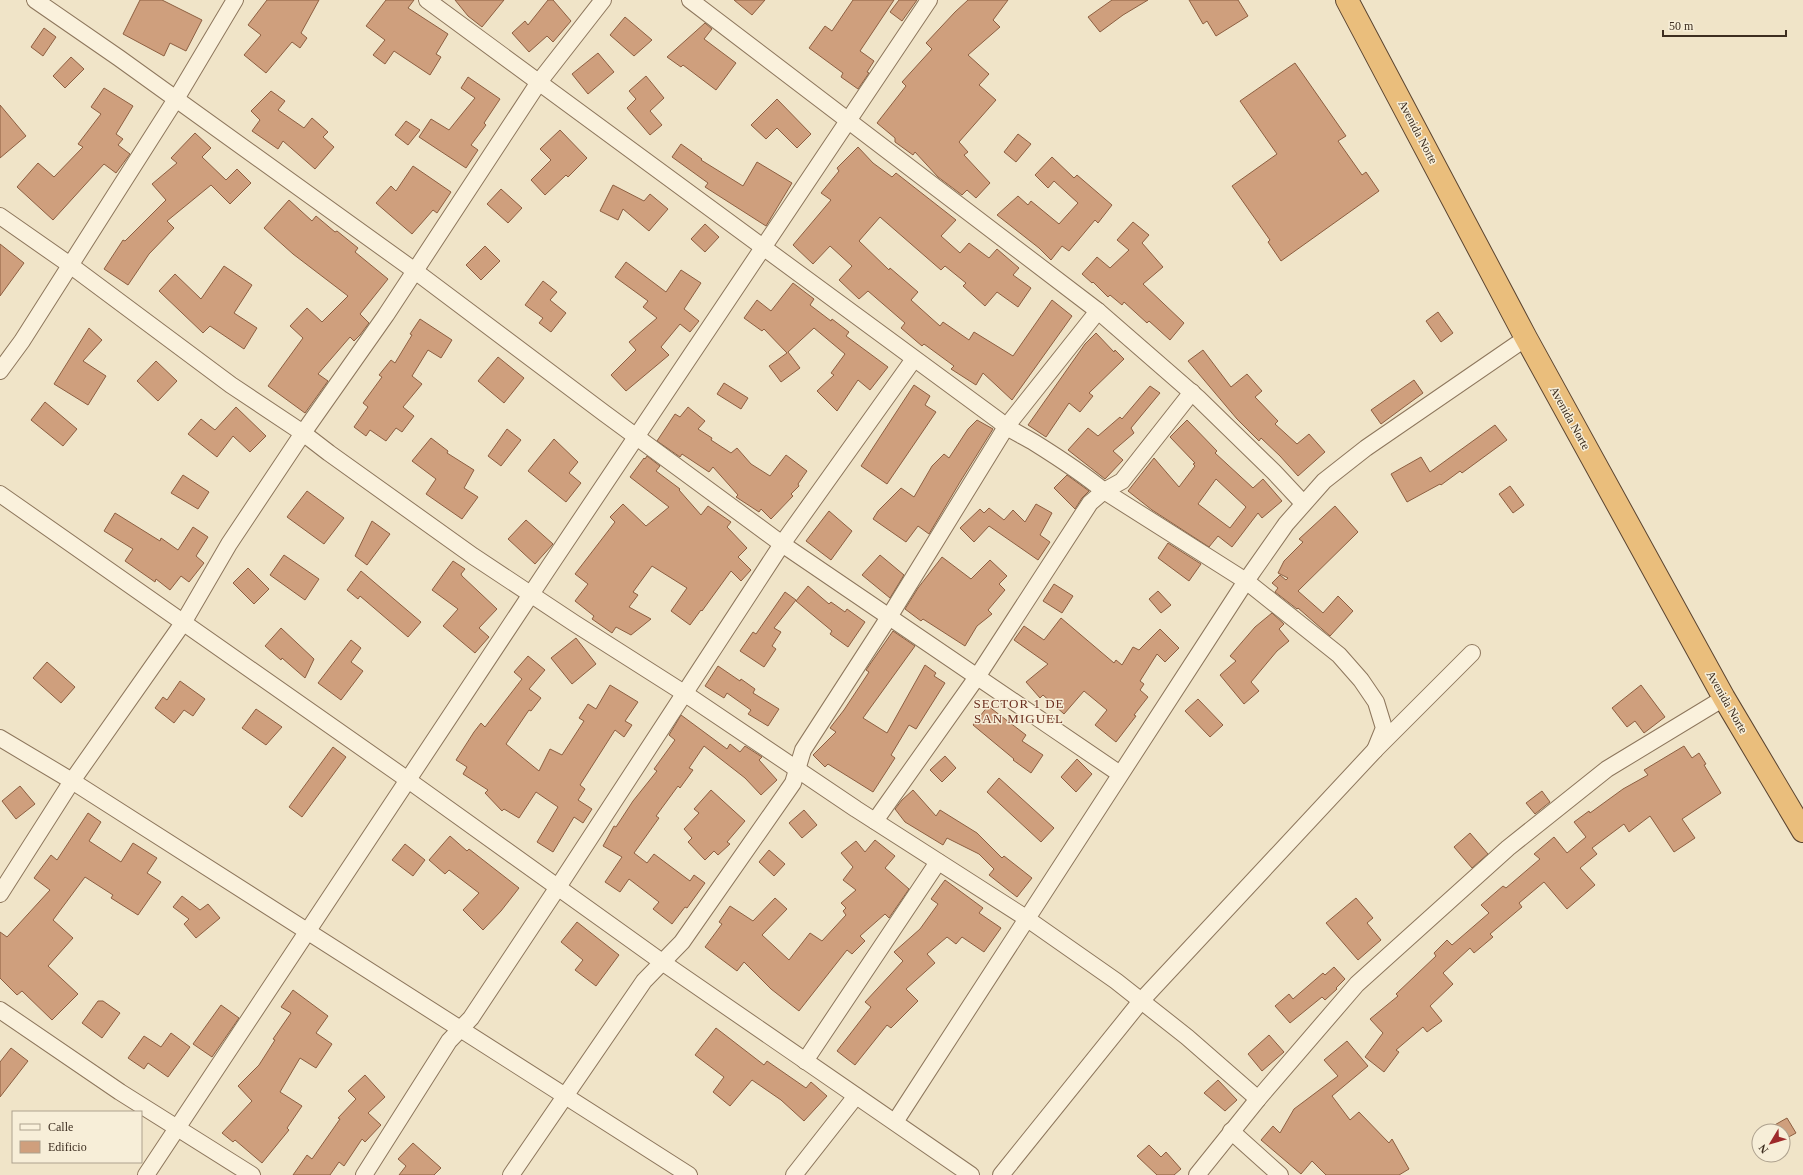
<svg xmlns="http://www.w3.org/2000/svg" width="1803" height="1175" font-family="Georgia,serif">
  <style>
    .building { fill: #cf9f7d; stroke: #8d5f41; fill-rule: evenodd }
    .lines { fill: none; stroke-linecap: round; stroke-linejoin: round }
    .minor-casing { stroke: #8d765c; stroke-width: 18 }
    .trunk-casing { stroke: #5b4430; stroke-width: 24 }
    .minor { stroke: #faf1dc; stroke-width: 16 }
    .trunk { stroke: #eabe7c; stroke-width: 22 }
    .labels { text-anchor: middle; stroke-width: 3; stroke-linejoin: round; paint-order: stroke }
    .street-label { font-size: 12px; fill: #3d2e20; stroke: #f7eed8 }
    .neighbourhood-label { font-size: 13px; letter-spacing: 1px; fill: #6b2e1e; stroke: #f7eed8 }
  </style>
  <rect width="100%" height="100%" fill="#f0e4c8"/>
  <g class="building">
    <path d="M140 0H162L202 20 186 51 170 43 164 56 123 34Z"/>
    <path d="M267 0H319L301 33 307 38 300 48 292 42 266 73 244 55 261 35 248 25Z"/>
    <path d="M386 0H414L408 8 448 34 436 54 441 57 430 75 394 51 385 64 373 55 385 40 366 26Z"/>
    <path d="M455 0H504L482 27 468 16Z"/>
    <path d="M548 0H553L571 21 553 42 547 36 529 52 512 33 525 21 528 25Z"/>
    <path d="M734 0H765L752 15Z"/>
    <path d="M853 0H894L860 51 874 61 867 72 869 73 858 89 841 77 843 73 809 48 825 26 832 31Z"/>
    <path d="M899 0H917L902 21 890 12Z"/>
    <path d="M968 0H1008L993 20 1000 27 968 55 989 74 979 85 996 100 959 142 968 152 964 155 990 183 976 198 967 190 962 195 938 177 915 152 913 155 895 142V138L877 123 906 86 902 82 932 49 926 43 955 12Z"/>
    <path d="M1112 0H1148L1123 15 1100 32 1088 17Z"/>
    <path d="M1189 0H1238L1248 16 1216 36 1207 21 1203 24Z"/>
    <path d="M625 17 652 40 634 56 610 35Z"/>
    <path d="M705 23 712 29 704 39 736 63 716 90 683 65 681 67 667 57Z"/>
    <path d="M44 28 56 37 43 56 31 47Z"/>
    <path d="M598 53 614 72 588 94 572 74Z"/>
    <path d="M71 57 84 69 65 88 53 76Z"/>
    <path d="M1295 63 1346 136 1338 141 1362 175 1366 172 1379 191 1281 261 1268 242 1270 240 1232 186 1277 154 1240 101Z"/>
    <path d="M646 76 664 98 650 111 662 125 650 135 627 108 636 99 629 91Z"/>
    <path d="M468 77 500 99 484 123 486 125 471 145 478 150 466 168 419 137 431 119 449 130 475 98 461 88Z"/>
    <path d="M104 88 133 106 116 134 123 139 118 145 130 154 116 173 104 164 53 220 17 187 38 163 54 177 83 147 78 144 101 114 91 107Z"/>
    <path d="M271 91 285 101 278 110 304 128 312 118 328 132 323 137 334 147 315 169 283 141 278 149 252 131 260 120 251 111Z"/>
    <path d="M777 99 811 134 797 148 777 128 766 139 751 125Z"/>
    <path d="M0 105 26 136 0 158Z"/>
    <path d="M406 121 420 130 408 145 395 135Z"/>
    <path d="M560 130 587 158 568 177 566 175 545 195 531 180 551 160 540 149Z"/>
    <path d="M195 133 211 148 202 157 226 180 237 169 251 183 230 204 211 185 167 221 174 228 149 254 128 285 104 269 123 240 125 241 166 200 152 184 177 163 171 158Z"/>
    <path d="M1018 134 1031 144 1016 162 1004 152Z"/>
    <path d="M681 144 702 159 701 160 743 186 757 162 792 183 766 226 705 187 708 183 672 157Z"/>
    <path d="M858 147 873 163 892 177 896 173 956 220 941 236 960 253 969 243 989 258 997 249 1019 268 1013 275 1031 288 1018 307 997 292 985 306 963 286 966 283 945 266 941 270 880 217 859 241 889 270 890 268 918 292 911 300 940 326 943 322 969 340 974 332 1013 356 1052 300 1072 316 1012 400 983 373 976 385 951 369 954 366 924 344 922 346 901 328 905 323 868 291 859 299 839 280 852 266 830 246 813 264 793 245 831 200 821 193 839 171 837 168Z"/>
    <path d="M1052 157 1074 178 1077 175 1112 205 1098 223 1095 220 1069 251 1062 246 1051 260 1039 248 997 215 1018 196 1028 205 1031 201 1059 224 1078 203 1054 181 1048 188 1035 175Z"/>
    <path d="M413 166 451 192 437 213 433 210 412 234 376 203 391 186 396 191Z"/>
    <path d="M613 185 644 201 650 194 668 209 649 231 623 209 618 220 600 211Z"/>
    <path d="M501 189 522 208 508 223 487 204Z"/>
    <path d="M289 200 312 221 316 216 335 232 337 231 358 248 355 252 388 279 360 314 369 323 360 335 354 341 350 337 318 374 328 381 305 413 268 386 303 338 290 326 307 308 322 322 348 296 293 254 264 228Z"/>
    <path d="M1133 222 1149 235 1142 243 1163 267 1143 284 1184 323 1170 340 1149 321 1147 323 1124 302 1122 305 1110 295 1108 297 1093 282 1092 283 1082 274 1097 257 1110 268 1129 250 1117 240Z"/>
    <path d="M705 224 719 237 705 252 691 239Z"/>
    <path d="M0 244 24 263 0 296Z"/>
    <path d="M485 246 500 261 481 280 466 265Z"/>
    <path d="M626 262 666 292 681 270 701 283 684 309 699 321 690 332 680 324 661 347 669 355 626 391 611 375 636 350 629 342 657 318 643 307 648 301 615 277Z"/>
    <path d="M224 266 252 285 234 313 257 328 244 349 210 326 203 333 159 291 175 274 201 299Z"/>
    <path d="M543 281 557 292 550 300 566 313 551 332 539 323 543 318 525 305Z"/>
    <path d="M793 283 814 299 810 305 831 321 832 319 849 332 846 336 888 367 870 390 858 380 837 411 817 391 834 375 831 373 845 354 814 328 788 352 800 368 781 382 769 366 787 353 764 329 762 331 744 318 757 300 771 311Z"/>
    <path d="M1438 312 1453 333 1441 342 1426 321Z"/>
    <path d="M420 319 452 340 441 358 428 350 412 376 422 384 403 407 414 416 402 432 396 428 386 441 370 430 366 436 354 427 368 407 363 403 382 377 379 375 391 360 395 363 412 335 410 334Z"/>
    <path d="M89 328 102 340 83 361 106 376 88 405 54 384Z"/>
    <path d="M1096 333 1114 352 1115 350 1124 359 1089 393 1093 396 1080 412 1069 403 1046 437 1028 425 1085 344Z"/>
    <path d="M1203 350 1231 387 1247 374 1262 391 1255 397 1278 421 1275 424 1297 444 1309 434 1325 452 1298 476 1280 456 1261 438 1259 441 1237 419 1188 361Z"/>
    <path d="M498 357 524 378 504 403 478 381Z"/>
    <path d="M156 361 177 381 158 401 137 381Z"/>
    <path d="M1414 380 1423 393 1381 424 1371 410Z"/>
    <path d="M724 383 748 398 741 409 717 394Z"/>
    <path d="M914 385 930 396 925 405 936 412 887 484 861 466Z"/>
    <path d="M1150 386 1160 393 1131 428 1134 433 1113 451 1123 460 1105 479 1068 450 1088 428 1098 436 1120 417 1122 419Z"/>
    <path d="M45 402 77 429 63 446 31 420Z"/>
    <path d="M236 407 266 436 250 452 233 436 217 457 188 434 201 419 215 430Z"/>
    <path d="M688 407 705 421 698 429 712 438 711 440 731 453 737 448 751 464 770 476 786 455 807 471 798 484 799 486 791 494 793 496 771 519 761 509 759 512 736 497 738 495 713 467 709 472 682 454 680 457 657 441 675 414 680 417Z"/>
    <path d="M977 420 993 429 960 482 929 534 918 526 906 542 873 519 878 511 901 488 914 497 932 466 944 454 949 458 968 429Z"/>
    <path d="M1187 420 1217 451 1215 453 1253 488 1263 479 1282 501 1262 518 1258 513 1232 547 1218 536 1209 547 1152 510 1128 491 1154 458 1179 487 1195 466 1193 464 1195 463 1170 437ZM1216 479 1246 507 1230 528 1198 504Z"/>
    <path d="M1495 425 1507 440 1462 473 1460 471 1441 485 1440 484 1407 502 1391 474 1421 457 1430 472Z"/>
    <path d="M507 429 521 440 501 466 488 456Z"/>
    <path d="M431 438 448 451 447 453 474 470 464 488 478 497 462 519 426 494 436 479 412 461Z"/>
    <path d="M554 439 578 462 569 473 581 483 566 502 528 471Z"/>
    <path d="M647 456 660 466 656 471 680 489 679 490 701 515 708 506 731 522 727 527 747 548 738 557 751 570 741 581 731 571 702 611 701 610 690 625 671 611 687 588 652 566 633 592 638 595 629 607 651 619 631 635 616 627 612 633 592 619 594 616 575 601 588 584 575 574 615 522 610 517 623 504 646 526 669 507 630 477 644 458 645 459Z"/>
    <path d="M183 475 209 492 198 509 171 493Z"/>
    <path d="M1067 475 1089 491 1082 498 1075 509 1054 488Z"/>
    <path d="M1510 486 1524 505 1513 513 1499 494Z"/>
    <path d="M307 491 344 518 324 544 287 517Z"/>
    <path d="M1036 504 1052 513 1040 535 1050 542 1038 560 989 526 974 542 960 528 980 509 984 513 989 508 1004 520 1013 510 1025 522Z"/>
    <path d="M1335 506 1358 532 1298 591 1323 613 1338 596 1353 611 1330 636 1298 608 1297 609 1275 592 1278 588 1272 583 1280 575 1286 580 1288 578 1278 573 1284 561 1303 542 1299 539Z"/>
    <path d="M829 511 852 531 831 560 806 541Z"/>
    <path d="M115 513 160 541 161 538 178 550 193 527 208 537 196 556 204 563 189 582 181 576 170 590 156 579 155 582 125 561 133 549 104 531Z"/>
    <path d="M526 520 553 544 535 564 508 539Z"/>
    <path d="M372 521 390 534 367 565 355 556Z"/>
    <path d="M1168 543 1201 564 1189 581 1158 558Z"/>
    <path d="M284 555 319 579 305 600 270 575Z"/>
    <path d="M880 555 904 575 890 598 862 575Z"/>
    <path d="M942 557 971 579 990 560 1007 576 999 584 1005 590 988 610 992 614 977 626 965 646 923 619 921 621 905 609 918 588Z"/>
    <path d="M453 561 465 569 461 574 462 576 497 609 479 628 489 637 475 653 443 626 458 609 432 590Z"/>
    <path d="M248 568 269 589 254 604 233 583Z"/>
    <path d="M361 571 421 622 408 637 360 596 358 599 347 590Z"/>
    <path d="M1054 584 1073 596 1062 613 1043 601Z"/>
    <path d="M808 586 829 604 831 602 845 612 847 609 865 622 848 647 830 634 832 631 796 601Z"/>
    <path d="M1158 591 1171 605 1161 613 1149 599Z"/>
    <path d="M785 592 796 600 774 628 781 632 772 646 776 649 764 667 740 651 753 632 756 634Z"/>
    <path d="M1272 613 1284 624 1279 629 1289 641 1277 651 1251 682 1259 691 1244 704 1220 675 1236 661 1230 656 1255 627Z"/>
    <path d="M1061 618 1114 663 1116 660 1122 665 1133 647 1139 650 1160 629 1179 648 1165 662 1157 654 1140 681 1144 684 1140 690 1148 697 1134 715 1136 716 1116 742 1095 725 1107 710 1084 691 1064 714 1043 695 1040 698 1026 682 1048 664 1014 640 1024 626 1044 640Z"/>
    <path d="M281 628 314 659 305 678 282 658 281 660 265 646Z"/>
    <path d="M893 631 915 646 863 718 887 733 925 665 936 673 934 676 945 683 916 729 909 725 891 755 895 758 873 792 828 764 825 767 813 755 836 732 830 728 844 710 869 672 866 670Z"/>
    <path d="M576 638 596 664 572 684 551 658Z"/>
    <path d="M351 640 361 648 351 662 363 671 341 700 318 683Z"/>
    <path d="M528 656 545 670 529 689 541 698 531 711 529 710 506 744 539 771 550 749 562 755 584 721 579 718 588 704 596 709 610 685 638 702 625 721 632 725 624 737 615 730 580 785 585 789 578 800 592 809 583 823 574 817 553 852 537 842 558 807 536 792 519 818 504 809 502 811 485 793 488 790 463 774 467 767 456 760 474 732 481 723 485 727 522 679 514 672Z"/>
    <path d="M47 662 75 687 61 703 33 678Z"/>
    <path d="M718 666 740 681 741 679 755 689 753 693 779 709 768 726 748 714 751 710 727 693 724 698 705 686Z"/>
    <path d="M180 681 205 699 193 716 184 710 174 723 155 708 163 697 167 700Z"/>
    <path d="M1641 685 1665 717 1644 733 1635 721 1627 727 1612 708Z"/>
    <path d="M1198 699 1223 725 1210 737 1185 711Z"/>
    <path d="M988 706 1026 735 1022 741 1043 755 1031 773 1013 760 1014 759 973 725Z"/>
    <path d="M256 709 282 727 266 745 242 728Z"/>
    <path d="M681 715 727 749 730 744 740 752 745 746 762 757 759 760 777 780 761 795 745 778 704 746 689 768 693 770 680 788 678 786 656 816 659 818 634 853 647 863 654 854 690 881 694 875 705 883 687 908 685 907 672 924 653 909 659 902 629 879 620 892 605 882 622 857 603 846 614 826 616 827 633 801 657 771 654 769 675 740 669 735Z"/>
    <path d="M1684 746 1692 758 1699 753 1706 764 1704 765 1721 793 1682 819 1695 838 1674 852 1650 816 1629 832 1624 824 1592 848 1597 854 1580 868 1595 885 1567 909 1544 882 1519 903 1522 907 1490 934 1493 937 1474 953 1470 948 1443 973 1453 984 1430 1006 1442 1021 1427 1032 1423 1027 1396 1050 1399 1052 1384 1072 1365 1057 1383 1033 1370 1019 1398 996 1396 994 1436 956 1434 953 1447 940 1452 945 1489 913 1481 905 1503 886 1506 888 1540 859 1534 854 1554 837 1567 853 1586 837 1574 822 1589 811 1590 813 1623 789 1648 775 1644 770Z"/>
    <path d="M333 747 346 757 302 817 289 807Z"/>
    <path d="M945 756 956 768 942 782 930 770Z"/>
    <path d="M1077 759 1092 774 1076 792 1061 777Z"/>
    <path d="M999 778 1054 828 1041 842 987 792Z"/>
    <path d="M20 786 35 804 16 819 2 801Z"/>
    <path d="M711 790 745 821 727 842 730 844 718 855 714 851 705 860 688 842 692 838 684 829 699 813 694 809Z"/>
    <path d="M913 790 936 816 940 810 977 833 1002 858 1004 856 1032 878 1017 897 989 875 994 869 979 854 947 838 943 845 905 822 895 809 902 800Z"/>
    <path d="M1542 791 1550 802 1535 814 1526 803Z"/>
    <path d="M804 810 817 825 802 838 789 823Z"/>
    <path d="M88 813 101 822 89 841 121 862 133 843 157 858 147 873 161 882 138 915 111 898 113 895 85 877 53 920 73 938 48 966 78 994 52 1020 22 991 17 995 0 978V932L7 937 50 890 34 878 51 855 57 860Z"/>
    <path d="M1470 833 1488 854 1472 868 1454 847Z"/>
    <path d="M450 836 467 851 469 849 519 888 501 911 483 930 463 910 479 893 449 870 445 874 429 860Z"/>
    <path d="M875 840 895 856 885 868 909 889 889 918 885 914 860 936 865 941 852 954 847 950 799 1011 771 989 744 962 737 971 705 947 722 924 719 922 730 906 753 921 775 898 787 909 762 935 789 960 810 933 822 941 846 915 843 911 846 908 841 903 856 890 843 880 853 867 841 853 856 841 865 852Z"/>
    <path d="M405 844 425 860 413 876 392 860Z"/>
    <path d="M769 850 785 864 774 876 759 862Z"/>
    <path d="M945 880 983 908 979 913 1001 928 984 952 962 937 956 944 947 937 927 954 935 963 906 989 918 1001 891 1028 887 1025 855 1065 837 1051 871 1007 865 1002 903 961 894 952 920 929 938 904 931 899Z"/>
    <path d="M182 896 200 910 208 904 220 918 196 938 184 924 189 919 173 907Z"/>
    <path d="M1356 898 1373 918 1367 923 1381 940 1358 960 1326 923Z"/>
    <path d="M577 922 619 955 596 986 575 970 583 960 561 942Z"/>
    <path d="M1334 967 1345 979 1336 988 1337 989 1325 1000 1322 997 1290 1023 1275 1006 1289 994 1293 999 1323 973 1325 975Z"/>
    <path d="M293 990 328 1016 316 1033 332 1044 316 1068 300 1058 280 1092 302 1106 287 1128 289 1130 262 1163 235 1140 233 1142 222 1133 252 1101 238 1086 259 1065 275 1040 273 1039 291 1013 281 1007Z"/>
    <path d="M98 1001H103L120 1013 102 1038 82 1023Z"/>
    <path d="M221 1005 239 1018 212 1057 193 1044Z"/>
    <path d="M716 1028 764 1065 767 1061 806 1088 811 1082 827 1096 804 1121 781 1100 752 1080 730 1106 713 1092 724 1077 695 1055Z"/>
    <path d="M171 1033 190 1047 168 1077 148 1063 144 1069 128 1058 144 1036 161 1047Z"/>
    <path d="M1269 1035 1284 1052 1262 1071 1248 1054Z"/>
    <path d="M1347 1041 1368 1066 1332 1096 1350 1120 1359 1112 1389 1143 1392 1139 1409 1169 1399 1175H1326L1312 1161 1301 1174 1261 1140 1273 1126 1280 1133 1294 1109 1338 1076 1324 1060Z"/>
    <path d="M11 1048 28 1061 0 1097V1062Z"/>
    <path d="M365 1075 385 1097 368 1113 381 1125 365 1142 362 1139 344 1166 339 1162 330 1175H293L307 1155 312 1159 340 1119 338 1118 356 1099 348 1091Z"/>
    <path d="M1218 1080 1237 1100 1225 1111 1204 1093Z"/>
    <path d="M1787 1118 1796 1133 1783 1140V1131H1764Z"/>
    <path d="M413 1143 441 1168 434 1175H399L406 1166 398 1159Z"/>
    <path d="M1149 1145 1161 1157 1166 1152 1181 1169 1174 1175H1157L1137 1156Z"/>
  </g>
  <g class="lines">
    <defs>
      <g id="minor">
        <path d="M35 0 119 58 415 271 604 413 782 544 1120 774"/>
        <path d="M427 0 998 420C1009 430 1022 435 1035 443 1059 458 1082 473 1104 491L1246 581 1339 655 1361 680 1376 702 1384 728 1375 750"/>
        <path d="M690 0 1098 311 1198 398 1274 472 1303 503"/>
        <path d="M0 216 70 265 231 385 303 433 329 453 473 556 574 623 684 693 856 809 1026 918 1116 981 1187 1037 1258 1099"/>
        <path d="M0 371 22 341 176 99 235 0"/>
        <path d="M0 494 408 780 662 962 971 1175"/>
        <path d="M0 738 72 781 689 1175"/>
        <path d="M875 821 977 677 1090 503 1104 491 1122 481 1192 392"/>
        <path d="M0 894 72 781 183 623 229 544 303 433 386 315 539 82 603 0"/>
        <path d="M0 1010 120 1092 252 1175"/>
        <path d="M805 1061 938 862"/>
        <path d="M895 1122 1246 581 1286 524 1324 481 1366 448 1526 338"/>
        <path d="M1231 1131 1280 1175"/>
        <path d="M146 1175 549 567 929 0"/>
        <path d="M364 1175 449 1041 471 1018 558 887 782 544 914 359"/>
        <path d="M511 1175 644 981 682 942 793 783 803 750 889 617 1006 427 1098 311"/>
        <path d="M794 1175 856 1096"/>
        <path d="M1001 1175 1141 1001 1375 750 1472 653"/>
        <path d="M1197 1175 1258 1099 1357 984 1508 848 1607 769 1724 698"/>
      </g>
      <path id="trunk" d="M1347 0 1526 338 1724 698 1803 831"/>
    </defs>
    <use href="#minor" class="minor-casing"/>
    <use href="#trunk" class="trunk-casing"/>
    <use href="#minor" class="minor"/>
    <use href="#trunk" class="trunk"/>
  </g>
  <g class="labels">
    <g class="street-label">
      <text transform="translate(1418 132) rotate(62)" y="4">Avenida Norte</text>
      <text transform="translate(1570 418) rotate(61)" y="4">Avenida Norte</text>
      <text transform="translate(1727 702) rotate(60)" y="4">Avenida Norte</text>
    </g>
    <g class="neighbourhood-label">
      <text x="1019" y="708">SECTOR 1 DE<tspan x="1019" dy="15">SAN MIGUEL</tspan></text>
    </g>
  </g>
  <rect x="12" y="1111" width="130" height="52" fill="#f7eed8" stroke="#ada18e"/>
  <rect x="20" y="1124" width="20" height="6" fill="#faf1dc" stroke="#ada18e"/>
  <text x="48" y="1131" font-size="12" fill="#3d2e20">Calle</text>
  <rect x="20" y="1141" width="20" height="12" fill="#cf9f7d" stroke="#ada18e"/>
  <text x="48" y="1151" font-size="12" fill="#3d2e20">Edificio</text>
  <g transform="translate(1771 1143) rotate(232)"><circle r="19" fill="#f7eed8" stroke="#ada18e"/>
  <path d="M0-3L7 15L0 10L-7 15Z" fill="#9e2a2b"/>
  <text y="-6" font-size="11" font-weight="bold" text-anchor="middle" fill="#3d2e20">N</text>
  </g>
  <path d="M1663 30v6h123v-6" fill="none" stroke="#3d2e20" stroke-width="2"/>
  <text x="1669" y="30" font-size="12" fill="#3d2e20" stroke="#f7eed8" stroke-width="3" paint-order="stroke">50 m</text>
</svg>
